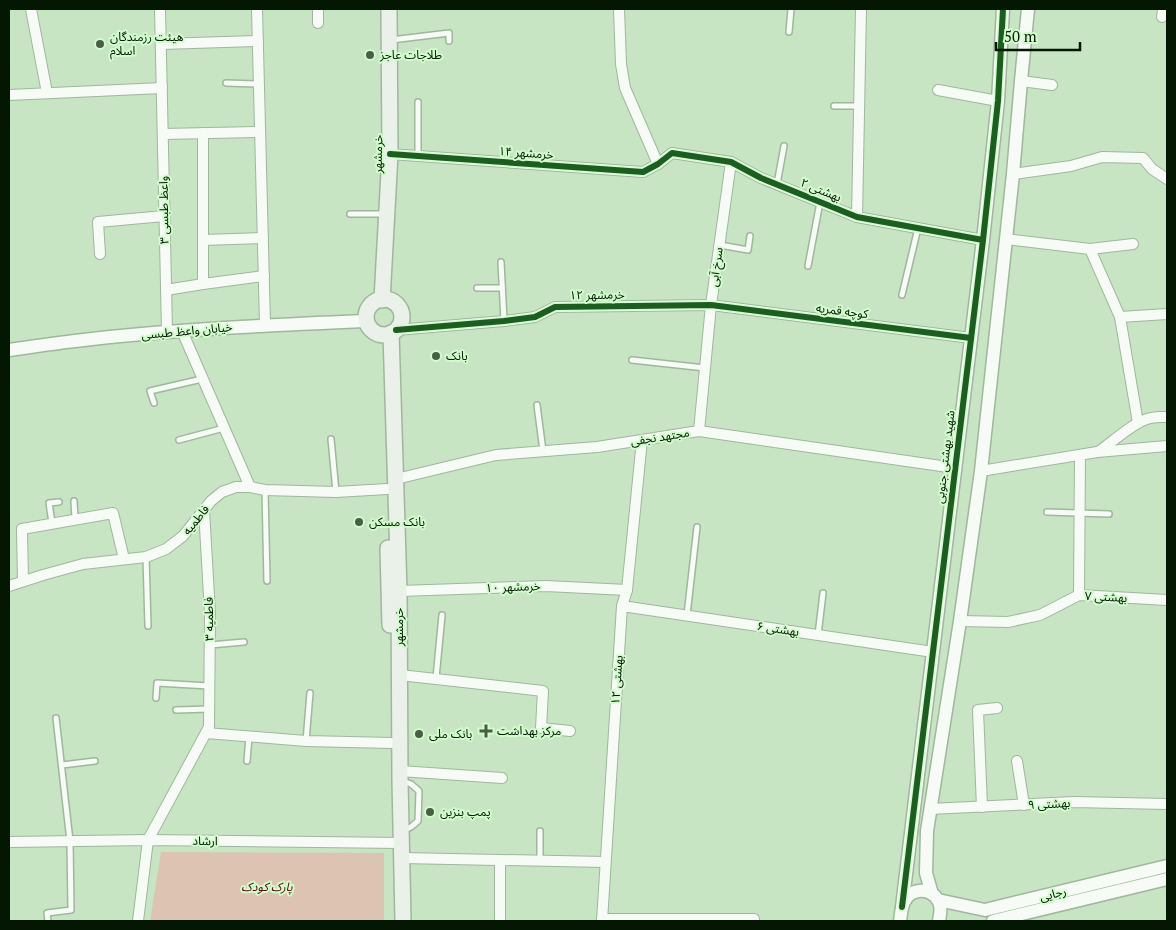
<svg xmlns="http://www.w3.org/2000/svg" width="1176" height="930" font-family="'PT Serif','Noto Sans Arabic',serif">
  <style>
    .green { fill: #dcc3b2 }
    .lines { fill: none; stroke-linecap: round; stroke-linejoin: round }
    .service-casing { stroke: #a0b79e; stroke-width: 8 }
    .minor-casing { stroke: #a0b79e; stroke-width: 12 }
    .tertiary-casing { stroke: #a0b79e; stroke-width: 15 }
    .secondary-casing { stroke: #a0b79e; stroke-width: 18 }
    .service { stroke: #f7fbf6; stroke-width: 5 }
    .minor { stroke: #f7fbf6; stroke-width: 10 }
    .tertiary { stroke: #f7fbf6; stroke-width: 12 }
    .secondary { stroke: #eaf1e8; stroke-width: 15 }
    .cycleway-casing { stroke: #d1fccc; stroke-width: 9 }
    .cycleway { stroke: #1b5e20; stroke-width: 6 }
    .poi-dot { fill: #485f46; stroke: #d1fccc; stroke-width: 2 }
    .labels { text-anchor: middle; stroke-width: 4; stroke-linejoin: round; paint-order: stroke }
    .poi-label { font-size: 12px; fill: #041703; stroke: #d1fccc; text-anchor: start }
    .street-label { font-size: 12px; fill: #041703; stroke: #d1fccc }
    .park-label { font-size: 12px; font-style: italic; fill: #5a0510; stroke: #d1fccc }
  </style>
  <rect width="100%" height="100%" fill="#c7e4c3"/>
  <path class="green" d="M161 852 384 853V921H150Z"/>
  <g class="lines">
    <defs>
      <g id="service">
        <path d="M789 32 791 9"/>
        <path d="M391 40 449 33V41"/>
        <path d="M226 83 259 84"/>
        <path d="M418 102V156"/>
        <path d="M834 106H859"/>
        <path d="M777 184 784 146"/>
        <path d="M350 214H384"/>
        <path d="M720 245 748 250 750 236"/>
        <path d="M501 262 504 321"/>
        <path d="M808 266 820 202"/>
        <path d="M477 288H502"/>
        <path d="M902 295 918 228"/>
        <path d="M632 360 705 368"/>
        <path d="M154 403 150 391 202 379"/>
        <path d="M537 405 543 451"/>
        <path d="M331 439 336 492"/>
        <path d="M179 440 224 428"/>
        <path d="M265 490 267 581"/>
        <path d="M74 501 75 519"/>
        <path d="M1047 512 1109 514"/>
        <path d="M52 523 49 503 59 502"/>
        <path d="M146 557 148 626"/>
        <path d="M687 615 697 527"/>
        <path d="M818 635 823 593"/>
        <path d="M210 645 244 642"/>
        <path d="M436 678 442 615"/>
        <path d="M156 698 157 683 209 686"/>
        <path d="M176 710 210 709"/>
        <path d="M306 741 310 693"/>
        <path d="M247 761 249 737"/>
        <path d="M62 765 95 761"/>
        <path d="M402 831 411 827 418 821 419 791 411 784 402 781"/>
        <path d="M540 861V831"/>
        <path d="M48 921 47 913 71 910 70 841 56 718"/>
      </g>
      <g id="minor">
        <path d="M31 9 47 93"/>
        <path d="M160 9 167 332"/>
        <path d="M257 9 265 325"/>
        <path d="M318 9V23"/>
        <path d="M619 9 621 64 625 88 658 164"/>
        <path d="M1162 17 1163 9"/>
        <path d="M161 44 258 41"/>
        <path d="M1021 81 1052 85"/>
        <path d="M938 90 998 101"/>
        <path d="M9 95 162 88"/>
        <path d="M203 133V284"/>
        <path d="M163 134 260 132"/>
        <path d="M390 154 643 172 658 164 672 153 731 162 761 178 857 217 983 240"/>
        <path d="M1013 174 1071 166 1102 157 1143 158 1152 169 1167 179"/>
        <path d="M857 217 861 9"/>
        <path d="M1006 239 1090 249 1133 244"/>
        <path d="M203 240 263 238"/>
        <path d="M1090 249 1120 317 1138 423"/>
        <path d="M100 254 98 222 164 216"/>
        <path d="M166 290 203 284 264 276"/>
        <path d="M1120 317 1167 314"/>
        <path d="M396 330 504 321 535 317 555 307 711 305 971 338"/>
        <path d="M182 331 250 487"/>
        <path d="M699 431 711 305 731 162"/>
        <path d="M1098 452C1111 443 1133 423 1147 419 1154 416 1161 417 1167 417"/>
        <path d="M981 471 1097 452 1167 446"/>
        <path d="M396 479 496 455 597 447 699 431 955 468"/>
        <path d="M23 581 22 529 113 513 124 559"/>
        <path d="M9 586 43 575 83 564 146 557 166 549 183 536 211 501 222 492 236 487H250L265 490 336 492 387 489"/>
        <path d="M399 591 546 586 627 590"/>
        <path d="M1079 595 1080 455"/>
        <path d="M622 606 933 652"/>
        <path d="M960 621 1008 622 1040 615 1079 595 1167 600"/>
        <path d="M400 675 543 691 541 728 570 731"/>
        <path d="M206 733 306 741 392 743"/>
        <path d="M1017 761 1024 805"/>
        <path d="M400 771 502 778"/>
        <path d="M982 807 978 710 997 708"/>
        <path d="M930 809 1074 802 1167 804"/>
        <path d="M9 842 148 840 401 843"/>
        <path d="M402 858 605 862"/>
        <path d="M602 919H754V921"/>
        <path d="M138 921 148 840 209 727 210 613 204 510"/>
        <path d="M500 921V860"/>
        <path d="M602 921 622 606 627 590 642 440"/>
      </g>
      <g id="tertiary">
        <path d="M9 350C36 346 64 342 92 339 183 329 275 325 366 321"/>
        <path d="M932 894 926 873 927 831 960 621 981 471 1013 174 1021 81 1028 9"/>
        <path d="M938 900 985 910 1167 866"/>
        <path d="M902 907 983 240 998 101 1003 9"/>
        <path d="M900 921C901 915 901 908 904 902 911 887 932 887 939 902 942 908 940 915 939 921"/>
        <path d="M993 921 1167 879"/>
      </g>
      <g id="secondary">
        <circle cx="384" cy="317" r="18"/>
        <path d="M382 300 390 154 389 9"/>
        <path d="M391 333 399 591 400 780 403 921"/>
        <path d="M388 548 390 625"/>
      </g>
    </defs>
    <use href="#service" class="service-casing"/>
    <use href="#minor" class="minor-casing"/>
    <use href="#tertiary" class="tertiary-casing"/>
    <use href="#secondary" class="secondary-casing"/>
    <use href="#service" class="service"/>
    <use href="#minor" class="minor"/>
    <use href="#tertiary" class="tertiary"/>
    <use href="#secondary" class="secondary"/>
    <defs>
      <g id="cycleway">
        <path d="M390 154 643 172 658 164 672 153 731 162 761 178 857 217 983 240"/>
        <path d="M396 330 504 321 535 317 555 307 711 305 971 338"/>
        <path d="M902 907 983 240 998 101 1003 9"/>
      </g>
    </defs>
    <use href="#cycleway" class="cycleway-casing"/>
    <use href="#cycleway" class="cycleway"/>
  </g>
  <g class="poi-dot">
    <circle cx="100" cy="44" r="5"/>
    <circle cx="370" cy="55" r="5"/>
    <circle cx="436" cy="356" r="5"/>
    <circle cx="359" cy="522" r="5"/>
    <path d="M483.5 723.5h5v5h5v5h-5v5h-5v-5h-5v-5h5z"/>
    <circle cx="419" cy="734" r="5"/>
    <circle cx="430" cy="812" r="5"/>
  </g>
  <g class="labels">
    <g class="poi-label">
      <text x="110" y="41">هیئت رزمندگان<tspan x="110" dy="14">اسلام</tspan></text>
      <text x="380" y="59">طلاجات عاجز</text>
      <text x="446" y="360">بانک</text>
      <text x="369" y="526">بانک مسکن</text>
      <text x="497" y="735">مرکز بهداشت</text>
      <text x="429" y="738">بانک ملی</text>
      <text x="440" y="816">پمپ بنزین</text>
    </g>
    <g class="street-label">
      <text transform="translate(526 153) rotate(4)" y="4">خرمشهر ۱۴</text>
      <text transform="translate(378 154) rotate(-89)" y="4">خرمشهر</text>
      <text transform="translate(821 190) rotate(22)" y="4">بهشتی ۲</text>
      <text transform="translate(164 210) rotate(-91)" y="4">واعظ طبسی ۳</text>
      <text transform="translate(716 267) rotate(-82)" y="4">سرخ آبی</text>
      <text transform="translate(597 295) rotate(-1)" y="4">خرمشهر ۱۲</text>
      <text transform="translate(842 311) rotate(7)" y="4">کوچه قمریه</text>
      <text transform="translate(187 331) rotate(-5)" y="4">خیابان واعظ طبسی</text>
      <text transform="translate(660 437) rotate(-9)" y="4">مجتهد نجفی</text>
      <text transform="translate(945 457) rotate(-83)" y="4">شهید بهشتی جنوبی</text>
      <text transform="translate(196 520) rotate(-51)" y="4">فاطمیه</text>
      <text transform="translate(513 587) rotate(-2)" y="4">خرمشهر ۱۰</text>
      <text transform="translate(1106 597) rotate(3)" y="4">بهشتی ۷</text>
      <text transform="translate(209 619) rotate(-91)" y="4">فاطمیه ۳</text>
      <text transform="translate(399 627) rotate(-90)" y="4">خرمشهر</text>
      <text transform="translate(778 629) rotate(8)" y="4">بهشتی ۶</text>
      <text transform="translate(617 680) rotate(-86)" y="4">بهشتی ۱۲</text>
      <text transform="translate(1049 804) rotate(-3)" y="4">بهشتی ۹</text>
      <text transform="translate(205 841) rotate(1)" y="4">ارشاد</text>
      <text transform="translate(1053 894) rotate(-13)" y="4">رجایی</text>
    </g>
    <g class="park-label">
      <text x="267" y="891">پارک کودک</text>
    </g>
  </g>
  <rect width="1176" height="930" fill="none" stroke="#041703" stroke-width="20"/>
  <path d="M996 42v8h84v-8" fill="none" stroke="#041703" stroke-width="2.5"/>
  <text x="1004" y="42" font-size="15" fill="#041703" stroke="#d1fccc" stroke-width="4" paint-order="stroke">50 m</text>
</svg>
